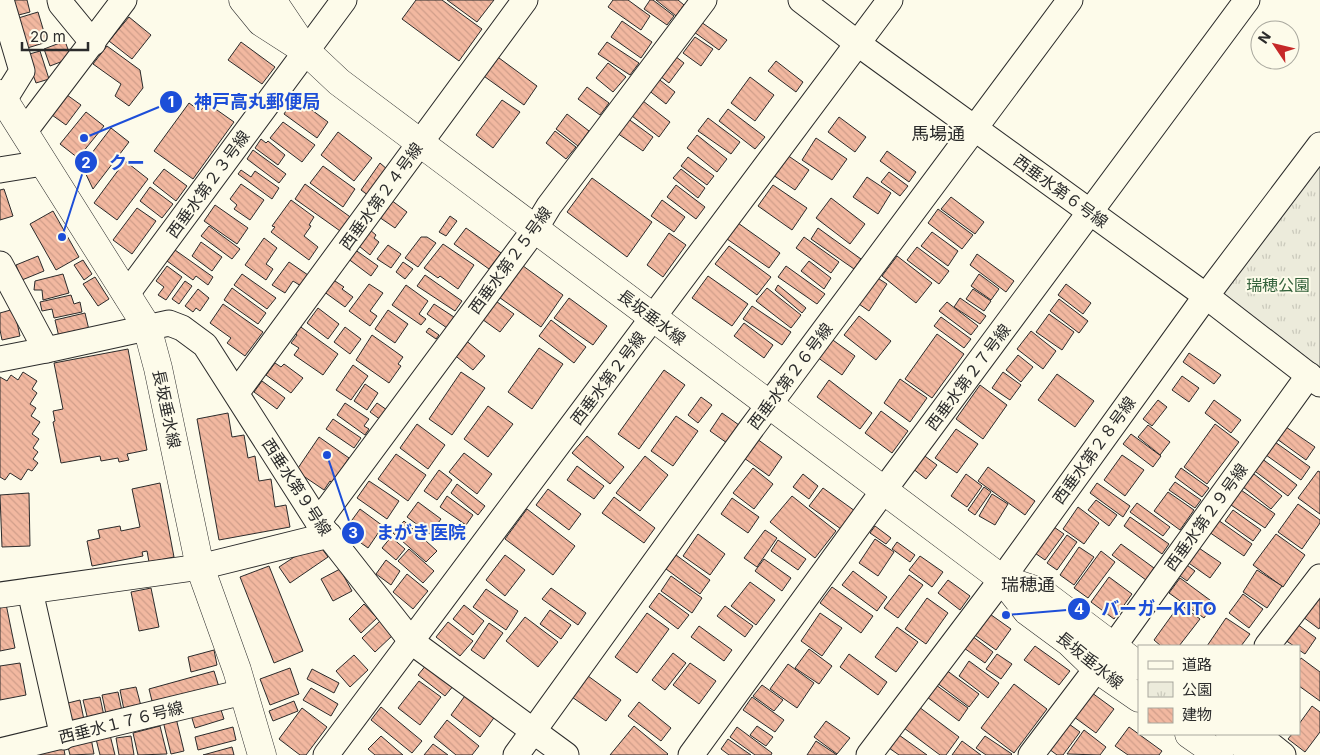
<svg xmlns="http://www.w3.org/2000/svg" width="1320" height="755" font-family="Inter,'Noto Sans JP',sans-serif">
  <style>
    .park { fill: url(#park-tufts); stroke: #74746e }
    .building { fill: url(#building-back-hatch); stroke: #2b2b2b }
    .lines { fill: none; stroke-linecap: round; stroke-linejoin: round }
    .minor-casing { stroke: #2b2b2b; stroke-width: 27 }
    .major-casing { stroke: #2b2b2b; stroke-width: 29 }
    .minor { stroke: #fdfbea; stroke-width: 25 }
    .major { stroke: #fdfbea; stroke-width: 28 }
    .labels { text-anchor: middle; stroke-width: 4; stroke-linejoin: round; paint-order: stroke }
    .street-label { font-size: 16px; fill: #2b2b2b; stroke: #fdfbea }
    .park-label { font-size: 16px; fill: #34623c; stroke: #fdfbea }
    .neighbourhood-label { font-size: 18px; fill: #2b2b2b; stroke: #fdfbea }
    .leader { fill: none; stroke: #1d4ed8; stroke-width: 2 }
    .callout-dot { fill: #1d4ed8; stroke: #fdfbea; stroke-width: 2 }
    .mark-label { font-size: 15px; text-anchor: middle; font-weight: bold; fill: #fff }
    .callout-label { font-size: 18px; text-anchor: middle; font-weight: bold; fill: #1d4ed8; stroke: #fdfbea; stroke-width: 4; stroke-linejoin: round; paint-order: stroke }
  </style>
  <defs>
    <pattern id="park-tufts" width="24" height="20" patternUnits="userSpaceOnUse" patternTransform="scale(1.25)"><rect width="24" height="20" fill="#ecebdb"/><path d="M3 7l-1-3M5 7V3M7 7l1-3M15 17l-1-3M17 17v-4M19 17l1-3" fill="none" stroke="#cbcabc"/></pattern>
    <pattern id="building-back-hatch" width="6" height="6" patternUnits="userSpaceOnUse" patternTransform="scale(1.25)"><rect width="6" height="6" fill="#f2b8a0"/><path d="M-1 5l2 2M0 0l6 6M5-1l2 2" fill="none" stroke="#d09e8a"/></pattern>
  </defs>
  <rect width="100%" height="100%" fill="#fdfbea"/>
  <path class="park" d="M1320 159V370L1227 301 1222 289Z"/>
  <g class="building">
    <path d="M11 0H27L30 12 15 16Z"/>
    <path d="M416 0H442L482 29 459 61 402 19Z"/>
    <path d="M447 0H494L477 22Z"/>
    <path d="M613 0H628L650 16 641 30 608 7Z"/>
    <path d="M650 0H653L674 16 667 25 644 9Z"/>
    <path d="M656 0H678L684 5 676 16Z"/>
    <path d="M38 12 47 42 24 49 15 19Z"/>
    <path d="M129 17 151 35 132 59 109 41Z"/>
    <path d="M622 21 652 42 641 58 611 37Z"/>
    <path d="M701 22 727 40 719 50 694 32Z"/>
    <path d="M695 37 713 49 701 66 683 53Z"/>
    <path d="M65 41 71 58 50 66 44 49Z"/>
    <path d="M241 42 275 67 262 84 228 60Z"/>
    <path d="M607 42 639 63 630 75 598 54Z"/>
    <path d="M107 46 140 70 143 88 129 106 115 96 121 84 93 64Z"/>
    <path d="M40 51 49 79 36 83 26 55Z"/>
    <path d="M671 53 684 63 669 83 656 73Z"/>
    <path d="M495 55 537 86 524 105 481 74Z"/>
    <path d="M776 61 803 82 796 92 768 71Z"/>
    <path d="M608 63 626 77 613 92 596 78Z"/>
    <path d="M656 77 675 92 666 104 647 89Z"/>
    <path d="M750 77 774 95 755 121 731 103Z"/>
    <path d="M587 87 609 103 600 115 578 99Z"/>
    <path d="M67 95 81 105 66 125 52 115Z"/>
    <path d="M297 99 328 122 317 138 284 114 289 106 291 107Z"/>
    <path d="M502 100 520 112 493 148 476 135Z"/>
    <path d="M643 101 670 122 659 137 632 116Z"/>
    <path d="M189 103 200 111 207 103 234 122 193 179 154 151Z"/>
    <path d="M728 109 765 137 755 149 719 121Z"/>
    <path d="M86 112 104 126 78 158 60 144Z"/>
    <path d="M567 114 589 131 578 146 556 129Z"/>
    <path d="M839 117 866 137 855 152 828 132Z"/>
    <path d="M627 118 653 137 643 151 617 133Z"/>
    <path d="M708 118 740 142 731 154 698 131Z"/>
    <path d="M283 122 315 145 302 162 270 138Z"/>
    <path d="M111 128 129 142 93 189 82 166Z"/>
    <path d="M555 131 576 147 566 159 546 143Z"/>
    <path d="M338 132 372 158 354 181 321 155Z"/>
    <path d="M697 135 727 159 717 172 687 148Z"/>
    <path d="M816 138 847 159 832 180 802 160Z"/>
    <path d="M261 139 266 143 268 141 285 155 278 165 255 148Z"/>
    <path d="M253 150 286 174 279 183 247 159Z"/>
    <path d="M887 151 916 172 909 182 880 161Z"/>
    <path d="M787 155 809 170 795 190 773 175Z"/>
    <path d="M688 157 714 176 707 185 681 166Z"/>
    <path d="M125 161 148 179 117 220 94 203Z"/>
    <path d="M380 163 388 170 369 196 361 190Z"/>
    <path d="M323 166 355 189 343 207 310 183Z"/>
    <path d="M164 169 187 186 176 201 153 183Z"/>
    <path d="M681 169 705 188 698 198 673 178Z"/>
    <path d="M241 170 251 177 255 171 279 188 272 199 238 174Z"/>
    <path d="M889 172 908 186 900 196 881 182Z"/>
    <path d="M867 177 891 193 878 214 853 197Z"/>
    <path d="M592 178 652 222 627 257 567 212Z"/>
    <path d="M241 184 264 200 250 220 234 209 237 205 230 199Z"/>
    <path d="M305 184 353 219 343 233 295 199Z"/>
    <path d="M676 185 705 207 696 219 667 197Z"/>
    <path d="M773 185 807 208 792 230 758 206Z"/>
    <path d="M150 187 173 204 162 218 140 201Z"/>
    <path d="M4 189 13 216 0 220V190Z"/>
    <path d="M951 197 984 222 975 234 941 209Z"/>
    <path d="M831 198 865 224 850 244 816 218Z"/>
    <path d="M291 200 314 217 309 225 311 226 304 236 318 247 309 260 271 232 275 227 272 226Z"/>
    <path d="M391 200 407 212 395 228 379 217Z"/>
    <path d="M662 200 685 217 674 232 651 216Z"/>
    <path d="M215 205 248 228 237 244 204 221Z"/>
    <path d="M137 208 156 221 132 254 113 240Z"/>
    <path d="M938 209 973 235 962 249 928 223Z"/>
    <path d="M53 211 79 257 56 270 30 224Z"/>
    <path d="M450 216 457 221 446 236 439 232Z"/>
    <path d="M738 223 780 253 769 268 727 239Z"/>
    <path d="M209 226 240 249 232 259 201 236Z"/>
    <path d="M466 228 501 253 489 269 454 244Z"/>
    <path d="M818 228 861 259 854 269 811 239Z"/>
    <path d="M370 230 376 235 374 238 379 242 370 255 359 246Z"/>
    <path d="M932 232 958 251 948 266 921 246Z"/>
    <path d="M669 233 686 245 663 277 647 265Z"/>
    <path d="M421 237H427L436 243 418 267 405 258Z"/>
    <path d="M804 237 839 262 831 273 796 248Z"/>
    <path d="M264 238 277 248 266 264 273 269 266 280 245 265Z"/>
    <path d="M201 242 222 257 212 271 192 256Z"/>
    <path d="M443 244 474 265 458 289 440 276 438 278 424 268Z"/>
    <path d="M388 245 401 254 391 268 377 259Z"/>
    <path d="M729 246 771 277 757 295 715 264Z"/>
    <path d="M917 247 949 271 939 284 907 260Z"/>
    <path d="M354 249 378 266 371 276 347 258Z"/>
    <path d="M175 250 213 277 208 285 196 276 193 280 167 261Z"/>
    <path d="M977 254 1014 281 1006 292 970 265Z"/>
    <path d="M38 256 44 271 22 280 16 265Z"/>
    <path d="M897 256 932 283 916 303 882 276Z"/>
    <path d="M83 260 92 274 84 280 74 265Z"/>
    <path d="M809 261 831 278 824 289 801 271Z"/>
    <path d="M289 262 308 275 301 286 293 281 285 293 272 285Z"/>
    <path d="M403 262 413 269 405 279 396 272Z"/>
    <path d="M519 263 563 295 541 327 496 295Z"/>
    <path d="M167 266 182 277 166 300 158 295 164 287 156 281Z"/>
    <path d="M786 266 825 294 817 304 778 277Z"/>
    <path d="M63 274 69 293 43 300 42 290H34L35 281Z"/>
    <path d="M242 274 276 298 267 309 234 285Z"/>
    <path d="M979 274 999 289 991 300 971 286Z"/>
    <path d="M425 275 462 301 455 311 417 286Z"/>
    <path d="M873 275 887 284 869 311 856 302Z"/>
    <path d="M708 276 748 304 732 326 692 298Z"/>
    <path d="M95 277 109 299 98 306 83 284Z"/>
    <path d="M332 279 344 287 342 289 353 297 345 307 323 291Z"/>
    <path d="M185 281 192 286 179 304 172 299Z"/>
    <path d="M369 284 383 293 370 311 377 316 370 326 349 311Z"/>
    <path d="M1066 284 1091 303 1083 314 1058 295Z"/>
    <path d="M406 285 428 301 419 314 426 319 421 325 392 305Z"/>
    <path d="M778 285 806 308 802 313 775 290Z"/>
    <path d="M232 288 266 313 258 324 224 300Z"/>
    <path d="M767 288 801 315 791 328 756 301Z"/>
    <path d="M198 289 209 298 200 311 196 308 193 312 185 306Z"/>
    <path d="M973 289 991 301 984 311 966 299Z"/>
    <path d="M71 295 74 304 80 302 82 312 54 318 52 309 42 311 40 302Z"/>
    <path d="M569 298 607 326 593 345 554 318Z"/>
    <path d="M960 298 986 316 980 324 954 307Z"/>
    <path d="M493 299 514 314 500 332 479 317Z"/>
    <path d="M1059 299 1088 321 1079 333 1050 311Z"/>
    <path d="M947 302 978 326 971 335 939 311Z"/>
    <path d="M223 304 263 332 245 356 227 343 231 338 210 323Z"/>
    <path d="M434 304 454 317 447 328 427 314Z"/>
    <path d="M752 306 791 332 782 345 743 319Z"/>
    <path d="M318 308 339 324 328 339 307 323Z"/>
    <path d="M14 309 20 336 2 340 0 330V313Z"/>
    <path d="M388 310 408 324 395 343 375 329Z"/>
    <path d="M85 313 89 330 59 337 55 320Z"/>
    <path d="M1049 314 1074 332 1062 350 1036 332Z"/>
    <path d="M859 316 891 341 876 360 844 335Z"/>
    <path d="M941 317 971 339 964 348 934 326Z"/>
    <path d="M551 320 586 347 574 363 539 336Z"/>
    <path d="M744 323 773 345 764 358 734 336Z"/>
    <path d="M298 325 338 354 323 375 294 355 299 348 291 343 297 335 293 332Z"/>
    <path d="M345 327 361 339 350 354 334 342Z"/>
    <path d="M429 328 439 335 436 339 426 332Z"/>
    <path d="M1031 331 1056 351 1043 369 1017 349Z"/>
    <path d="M937 334 964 354 932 398 905 379Z"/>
    <path d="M372 335 403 357 398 364 401 366 389 383 356 360Z"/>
    <path d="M830 338 855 356 842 375 817 357Z"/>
    <path d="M464 339 485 356 473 370 452 353Z"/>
    <path d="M539 348 563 364 532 409 508 392Z"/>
    <path d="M128 349 147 450 127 454 129 460 119 462 118 458 101 461 100 456 61 463 53 422 55 421 53 411 63 409 54 363Z"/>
    <path d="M1189 353 1221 375 1214 384 1183 362Z"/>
    <path d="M1018 355 1033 367 1021 382 1006 370Z"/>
    <path d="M275 363 281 367 284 364 303 378 291 393 266 375Z"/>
    <path d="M353 365 368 376 351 400 336 390Z"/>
    <path d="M664 370 685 385 639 449 618 434Z"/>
    <path d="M23 372 37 381 32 389 37 393 30 404 36 408 31 416 40 422 32 434 39 439 33 448 38 452 33 459 38 463 32 471 28 469 21 480 10 473 5 480 0 477V377L7 381 11 375 18 380Z"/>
    <path d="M461 372 485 388 452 435 429 419Z"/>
    <path d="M1003 372 1021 385 1010 400 992 388Z"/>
    <path d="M1057 374 1094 401 1075 427 1038 400Z"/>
    <path d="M1182 376 1199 388 1189 402 1172 390Z"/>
    <path d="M900 379 927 398 910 422 884 403Z"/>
    <path d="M829 380 872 413 860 429 817 397Z"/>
    <path d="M262 381 285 398 277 409 254 392Z"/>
    <path d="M365 384 378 393 367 410 354 401Z"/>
    <path d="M980 385 1007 405 983 439 956 419Z"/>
    <path d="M701 397 712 405 698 423 688 415Z"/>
    <path d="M1158 400 1167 407 1152 426 1143 419Z"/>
    <path d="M1214 400 1241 420 1231 433 1205 413Z"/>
    <path d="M345 403 369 419 364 426 369 429 365 435 337 415Z"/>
    <path d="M377 403 387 410 381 420 370 412Z"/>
    <path d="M488 406 513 424 488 457 464 439Z"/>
    <path d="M881 411 908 431 892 453 865 433Z"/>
    <path d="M228 413 232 437 244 435 248 458 255 456 259 481 271 479 275 507 286 505 290 527 219 540 197 419Z"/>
    <path d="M722 413 739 425 727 443 710 431Z"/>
    <path d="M676 416 698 431 673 466 651 451Z"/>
    <path d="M333 419 361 438 354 448 326 429Z"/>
    <path d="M417 424 445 445 428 469 400 448Z"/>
    <path d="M1215 424 1239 442 1207 484 1184 467Z"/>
    <path d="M1148 425 1170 442 1160 455 1138 437Z"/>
    <path d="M1286 427 1315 447 1306 460 1277 439Z"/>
    <path d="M956 429 978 444 957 473 935 458Z"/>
    <path d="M1131 434 1161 456 1153 467 1123 444Z"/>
    <path d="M587 436 624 467 610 484 572 453Z"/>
    <path d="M319 437 349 458 332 483 330 481 324 490 296 471Z"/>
    <path d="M757 439 782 457 769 476 744 458Z"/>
    <path d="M1275 442 1310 467 1301 480 1266 455Z"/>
    <path d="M464 453 492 474 477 494 449 472Z"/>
    <path d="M396 454 426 475 408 501 378 479Z"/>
    <path d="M922 454 937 465 926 479 912 468Z"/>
    <path d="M1122 455 1144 470 1125 496 1104 480Z"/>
    <path d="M645 456 668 475 640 511 616 493Z"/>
    <path d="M1261 458 1297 485 1288 496 1252 469Z"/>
    <path d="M577 466 604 486 594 499 567 480Z"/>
    <path d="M988 467 1035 501 1025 515 978 481Z"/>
    <path d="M753 468 773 484 754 509 733 493Z"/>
    <path d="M1181 468 1209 488 1202 497 1175 477Z"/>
    <path d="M439 470 452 480 437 500 424 491Z"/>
    <path d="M1318 471 1320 472V514L1298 498Z"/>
    <path d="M803 474 818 486 809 499 793 487Z"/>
    <path d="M966 474 982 486 967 507 951 496Z"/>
    <path d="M1254 474 1282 496 1271 509 1243 487Z"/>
    <path d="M369 481 399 501 387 519 357 498Z"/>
    <path d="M1175 482 1201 500 1195 508 1169 490Z"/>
    <path d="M160 483 174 557 149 562 147 551 142 552 143 556 92 566 87 541 100 538 98 530 120 526 121 531 140 527 132 489Z"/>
    <path d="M1097 483 1130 506 1123 517 1090 493Z"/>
    <path d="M457 484 485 506 478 515 451 493Z"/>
    <path d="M984 487 991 492 975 515 968 510Z"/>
    <path d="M823 488 855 511 841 529 809 506Z"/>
    <path d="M548 489 581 514 569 530 536 505Z"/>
    <path d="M1241 490 1275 514 1265 528 1231 505Z"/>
    <path d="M1168 492 1194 510 1180 530 1154 511Z"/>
    <path d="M29 493 30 546 2 547 0 495Z"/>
    <path d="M992 494 1008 504 995 525 979 516Z"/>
    <path d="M447 496 473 515 466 525 440 507Z"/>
    <path d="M792 496 836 531 815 558 770 522Z"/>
    <path d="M614 497 655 528 644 543 602 513Z"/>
    <path d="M732 498 759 517 748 533 721 514Z"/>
    <path d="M1096 500 1117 515 1109 526 1088 510Z"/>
    <path d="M418 502 441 519 430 534 407 517Z"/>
    <path d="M1137 503 1170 527 1163 536 1130 512Z"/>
    <path d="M1298 504 1320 520V523L1302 549 1278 532Z"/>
    <path d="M1078 507 1099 523 1084 544 1063 529Z"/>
    <path d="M360 509 383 526 368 548 344 531Z"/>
    <path d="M527 509 575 546 553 575 505 539Z"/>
    <path d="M1233 510 1261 530 1253 541 1225 521Z"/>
    <path d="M1130 517 1169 544 1162 554 1124 526Z"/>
    <path d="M1218 520 1252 544 1244 556 1209 532Z"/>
    <path d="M404 521 437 551 426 562 393 533Z"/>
    <path d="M1051 525 1064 534 1045 560 1032 551Z"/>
    <path d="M875 526 891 538 886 544 870 533Z"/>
    <path d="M765 530 777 538 757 567 744 558Z"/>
    <path d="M698 534 725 554 710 575 683 556Z"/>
    <path d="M1276 534 1305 555 1283 587 1253 565Z"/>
    <path d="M1067 535 1077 542 1057 570 1047 563Z"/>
    <path d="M391 537 405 549 396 560 382 548Z"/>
    <path d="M875 539 894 552 878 576 859 563Z"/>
    <path d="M778 540 806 559 798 570 771 551Z"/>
    <path d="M317 542 328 557 290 583 279 567Z"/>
    <path d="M897 542 915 555 910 562 892 549Z"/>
    <path d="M1121 544 1154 568 1146 580 1112 555Z"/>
    <path d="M1193 544 1221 563 1210 578 1183 559Z"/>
    <path d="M1079 547 1094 557 1074 585 1060 575Z"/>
    <path d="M409 549 434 571 423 583 398 561Z"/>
    <path d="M1101 551 1115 562 1088 598 1074 588Z"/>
    <path d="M505 555 525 570 505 596 486 580Z"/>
    <path d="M676 555 710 580 700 594 666 569Z"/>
    <path d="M920 556 943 572 932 587 909 570Z"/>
    <path d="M764 559 791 578 782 591 755 571Z"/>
    <path d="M386 560 400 571 391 585 376 574Z"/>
    <path d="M1180 560 1195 571 1187 581 1172 570Z"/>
    <path d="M269 566 303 651 274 663 240 577Z"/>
    <path d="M340 569 352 591 333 601 321 579Z"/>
    <path d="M1257 570 1282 586 1267 608 1243 592Z"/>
    <path d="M853 571 887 597 877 611 842 585Z"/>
    <path d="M407 574 428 591 413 609 393 592Z"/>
    <path d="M909 575 923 585 898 618 884 608Z"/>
    <path d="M671 576 702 598 692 613 661 591Z"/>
    <path d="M1109 577 1132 594 1114 619 1091 602Z"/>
    <path d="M1180 578 1214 603 1204 618 1169 593Z"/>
    <path d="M948 580 970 596 960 610 938 593Z"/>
    <path d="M750 582 775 600 756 625 731 606Z"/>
    <path d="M832 587 873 616 861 633 820 603Z"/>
    <path d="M151 588 159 627 139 631 131 592Z"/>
    <path d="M551 588 586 613 578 625 542 599Z"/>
    <path d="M486 589 518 611 506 630 473 607Z"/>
    <path d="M659 593 689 615 678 629 649 607Z"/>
    <path d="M1243 594 1263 609 1249 628 1229 613Z"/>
    <path d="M1320 594V627L1319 629 1303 617Z"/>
    <path d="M927 598 948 613 926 644 905 629Z"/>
    <path d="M6 604 15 648 0 651V605Z"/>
    <path d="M364 604 377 618 361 633 349 619Z"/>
    <path d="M1180 604 1200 619 1179 646H1161L1154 640Z"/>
    <path d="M464 605 484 621 473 635 453 619Z"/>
    <path d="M725 606 753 626 745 637 717 616Z"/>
    <path d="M550 610 571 625 561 639 540 624Z"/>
    <path d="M987 612 1011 629 996 650 972 633Z"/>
    <path d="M647 613 669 629 637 673 615 657Z"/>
    <path d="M820 613 842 628 822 656 801 641Z"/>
    <path d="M525 617 558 642 538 667 506 641Z"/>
    <path d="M1226 618 1250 634 1241 646H1207Z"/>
    <path d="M380 621 393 635 375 652 362 638Z"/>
    <path d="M448 622 473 641 460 656 436 637Z"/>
    <path d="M489 623 503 633 484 659 471 650Z"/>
    <path d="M1297 624 1316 638 1305 654 1299 650V646H1294L1285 640Z"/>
    <path d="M699 626 732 650 724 661 691 637Z"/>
    <path d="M897 627 918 642 896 672 875 657Z"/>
    <path d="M972 636 993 652 985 663 964 648Z"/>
    <path d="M1035 646 1070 671 1059 685 1024 660Z"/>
    <path d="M809 649 832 666 819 684 795 668Z"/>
    <path d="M214 650 217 665 191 672 188 657Z"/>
    <path d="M673 653 686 663 665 690 652 680Z"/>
    <path d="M849 654 887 682 878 695 840 667Z"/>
    <path d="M997 654 1012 664 1001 679 986 669Z"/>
    <path d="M354 655 368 670 350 687 336 671Z"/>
    <path d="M1301 658 1320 672V701L1299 686V661Z"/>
    <path d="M969 661 999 683 988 698 959 676Z"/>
    <path d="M20 663 26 695 0 700V666Z"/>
    <path d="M690 663 716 681 699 704 673 685Z"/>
    <path d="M427 664 454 685 445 696 418 675Z"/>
    <path d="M788 664 814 683 797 708 770 689Z"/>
    <path d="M290 668 299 694 270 705 260 679Z"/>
    <path d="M312 669 339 683 334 693 307 679Z"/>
    <path d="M946 670 979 694 969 707 937 683Z"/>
    <path d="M214 671 219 687 153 705 149 689Z"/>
    <path d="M588 676 621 700 606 721 572 697Z"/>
    <path d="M419 681 441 697 420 725 398 708Z"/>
    <path d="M1014 684 1047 709 1014 753 981 728Z"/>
    <path d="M762 685 783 700 774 711 753 696Z"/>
    <path d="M936 685 968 708 959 721 927 697Z"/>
    <path d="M136 687 141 706 124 710 120 690Z"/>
    <path d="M311 688 338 704 331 716 303 700Z"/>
    <path d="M1088 690 1114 709 1096 733 1070 714Z"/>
    <path d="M118 692 122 711 106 714 102 695Z"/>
    <path d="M467 693 496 715 480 737 451 715Z"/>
    <path d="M100 697 104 716 88 720 83 700Z"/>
    <path d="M752 697 784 720 775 732 743 710Z"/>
    <path d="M80 700 84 720 68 723 64 704Z"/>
    <path d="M294 701 298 711 273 721 269 711Z"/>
    <path d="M639 702 671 728 661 741 628 716Z"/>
    <path d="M219 704 224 719 195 728 191 715Z"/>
    <path d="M1312 706 1320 712V732L1305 752 1288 739 1292 734H1299V724Z"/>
    <path d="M381 707 422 741 412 753 371 720Z"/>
    <path d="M919 707 959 737 946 755H940L904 728Z"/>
    <path d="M302 708 327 727 306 755H300L279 739Z"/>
    <path d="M176 718 184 751 171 754 163 721Z"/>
    <path d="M447 720 479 746 472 755H456L434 737Z"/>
    <path d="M826 721 850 738 837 754 814 737Z"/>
    <path d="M1065 721 1080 732 1063 755H1057L1045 746Z"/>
    <path d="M160 726 167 754 138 755 133 733Z"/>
    <path d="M634 726 668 754 667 755H610Z"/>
    <path d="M757 726 773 737 766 746 750 735Z"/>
    <path d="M233 727 236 740 198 750 195 737Z"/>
    <path d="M737 727 772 753 771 755H755L730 737Z"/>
    <path d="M1129 727 1162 751 1159 755H1128L1115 746Z"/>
    <path d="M1084 730 1106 747 1100 755 1067 754Z"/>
    <path d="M109 731 115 755H100L95 735Z"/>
    <path d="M899 735 927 755H899L889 748Z"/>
    <path d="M131 736 134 755H119L116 738Z"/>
    <path d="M381 736 403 755H375L368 749Z"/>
    <path d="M985 736 1012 754 1011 755H986L976 748Z"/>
    <path d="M91 738 94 754 70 755 67 743Z"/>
    <path d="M728 739 751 755H729L721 749Z"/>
    <path d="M816 741 837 755H807Z"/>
    <path d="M962 741 981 755H952Z"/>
    <path d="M63 744 65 755H41L40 749Z"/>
    <path d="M433 744 448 755H424Z"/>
    <path d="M232 747 234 755H203Z"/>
  </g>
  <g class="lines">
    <defs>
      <g id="minor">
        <path d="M1 0 22 71 4 100"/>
        <path d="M60 0 61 4 93 43"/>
        <path d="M801 0 857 43 1206 296 1320 384"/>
        <path d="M24 132 124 0"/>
        <path d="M0 170 43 163"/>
        <path d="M0 264 46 350"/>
        <path d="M126 295 344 0"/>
        <path d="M0 359 46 350 169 323 182 328 205 345 318 522 412 642 566 755"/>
        <path d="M237 392 525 0"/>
        <path d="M318 522 535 229 549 206 704 0"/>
        <path d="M30 591 63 737"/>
        <path d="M0 595 200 567 329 535"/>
        <path d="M1267 646 1320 577"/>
        <path d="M1257 734 1283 755"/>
        <path d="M0 751 243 692"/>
        <path d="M326 755 890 0"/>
        <path d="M516 755 751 429 1070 0"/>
        <path d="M691 755 884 490 1247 0"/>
        <path d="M869 755 1002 579 1206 296 1320 145"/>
        <path d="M1031 755 1113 647 1309 375"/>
      </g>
      <g id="major">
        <path d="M243 0 261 22 306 51 339 82 1002 579 1027 611 1069 642 1097 669 1139 698"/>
        <path d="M272 0 301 43"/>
        <path d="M0 94 147 327 158 368 200 567 237 670 262 755"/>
        <path d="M1002 579 1041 592 1139 666"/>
        <path d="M1189 734 1219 755"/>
        <path d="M1230 734 1256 755"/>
      </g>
    </defs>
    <use href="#minor" class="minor-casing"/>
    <use href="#major" class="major-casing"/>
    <use href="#minor" class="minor"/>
    <use href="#major" class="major"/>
  </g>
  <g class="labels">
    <g class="street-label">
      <text transform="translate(208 184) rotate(-54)" y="6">西垂水第２３号線</text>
      <text transform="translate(1061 191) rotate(36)" y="6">西垂水第６号線</text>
      <text transform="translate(381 196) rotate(-54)" y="6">西垂水第２４号線</text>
      <text transform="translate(510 260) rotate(-54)" y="6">西垂水第２５号線</text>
      <text transform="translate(652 317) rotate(37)" y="6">長坂垂水線</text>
      <text transform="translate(790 376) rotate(-53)" y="6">西垂水第２６号線</text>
      <text transform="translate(968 377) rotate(-53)" y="6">西垂水第２７号線</text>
      <text transform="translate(608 378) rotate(-53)" y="6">西垂水第２号線</text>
      <text transform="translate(167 409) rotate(78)" y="6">長坂垂水線</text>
      <text transform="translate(1094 450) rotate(-54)" y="6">西垂水第２８号線</text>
      <text transform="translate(297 487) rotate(57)" y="6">西垂水第９号線</text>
      <text transform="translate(1206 517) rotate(-54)" y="6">西垂水第２９号線</text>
      <text transform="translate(1090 660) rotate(39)" y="6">長坂垂水線</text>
      <text transform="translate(121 722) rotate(-14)" y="6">西垂水１７６号線</text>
    </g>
    <g class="park-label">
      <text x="1278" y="291">瑞穂公園</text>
    </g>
    <g class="neighbourhood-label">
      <text x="938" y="140">馬場通</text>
      <text x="1028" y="591">瑞穂通</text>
    </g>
  </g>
  <path class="leader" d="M84 138L171 102M62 237L86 162M327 455L353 533M1006 615L1079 609"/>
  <g class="callout-dot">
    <circle cx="84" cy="138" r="5"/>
    <circle cx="62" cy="237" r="5"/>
    <circle cx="327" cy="455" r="5"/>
    <circle cx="1006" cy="615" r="5"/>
    <circle cx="171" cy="102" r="12"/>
    <circle cx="86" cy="162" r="12"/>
    <circle cx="353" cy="533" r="12"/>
    <circle cx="1079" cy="609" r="12"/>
  </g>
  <g class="mark-label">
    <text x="171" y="107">1</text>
    <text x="86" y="168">2</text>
    <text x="353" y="538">3</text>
    <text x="1079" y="614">4</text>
  </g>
  <g class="callout-label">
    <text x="257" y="108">神戸高丸郵便局</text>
    <text x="127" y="169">クー</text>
    <text x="421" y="539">まがき医院</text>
    <text x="1159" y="615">バーガーKITO</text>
  </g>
  <rect x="1138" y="645" width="162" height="90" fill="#fdfbea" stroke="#a9a89e"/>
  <rect x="1148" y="661" width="25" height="8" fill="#fdfbea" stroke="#a9a89e"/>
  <text x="1182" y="670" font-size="15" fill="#2b2b2b">道路</text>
  <rect x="1148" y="682" width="25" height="15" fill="url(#park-tufts)" stroke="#a9a89e"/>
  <text x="1182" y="695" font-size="15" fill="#2b2b2b">公園</text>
  <rect x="1148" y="708" width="25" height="15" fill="url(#building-back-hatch)" stroke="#a9a89e"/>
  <text x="1182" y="720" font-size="15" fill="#2b2b2b">建物</text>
  <g transform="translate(1275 45) rotate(305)"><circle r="24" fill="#fdfbea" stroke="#a9a89e"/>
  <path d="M0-4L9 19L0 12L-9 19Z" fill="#c62828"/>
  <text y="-8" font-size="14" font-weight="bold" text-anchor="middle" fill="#2b2b2b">N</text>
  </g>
  <path d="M22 42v8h66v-8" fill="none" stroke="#2b2b2b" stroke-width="2.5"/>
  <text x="30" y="42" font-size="15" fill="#2b2b2b" stroke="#fdfbea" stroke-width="4" paint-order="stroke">20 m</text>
</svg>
